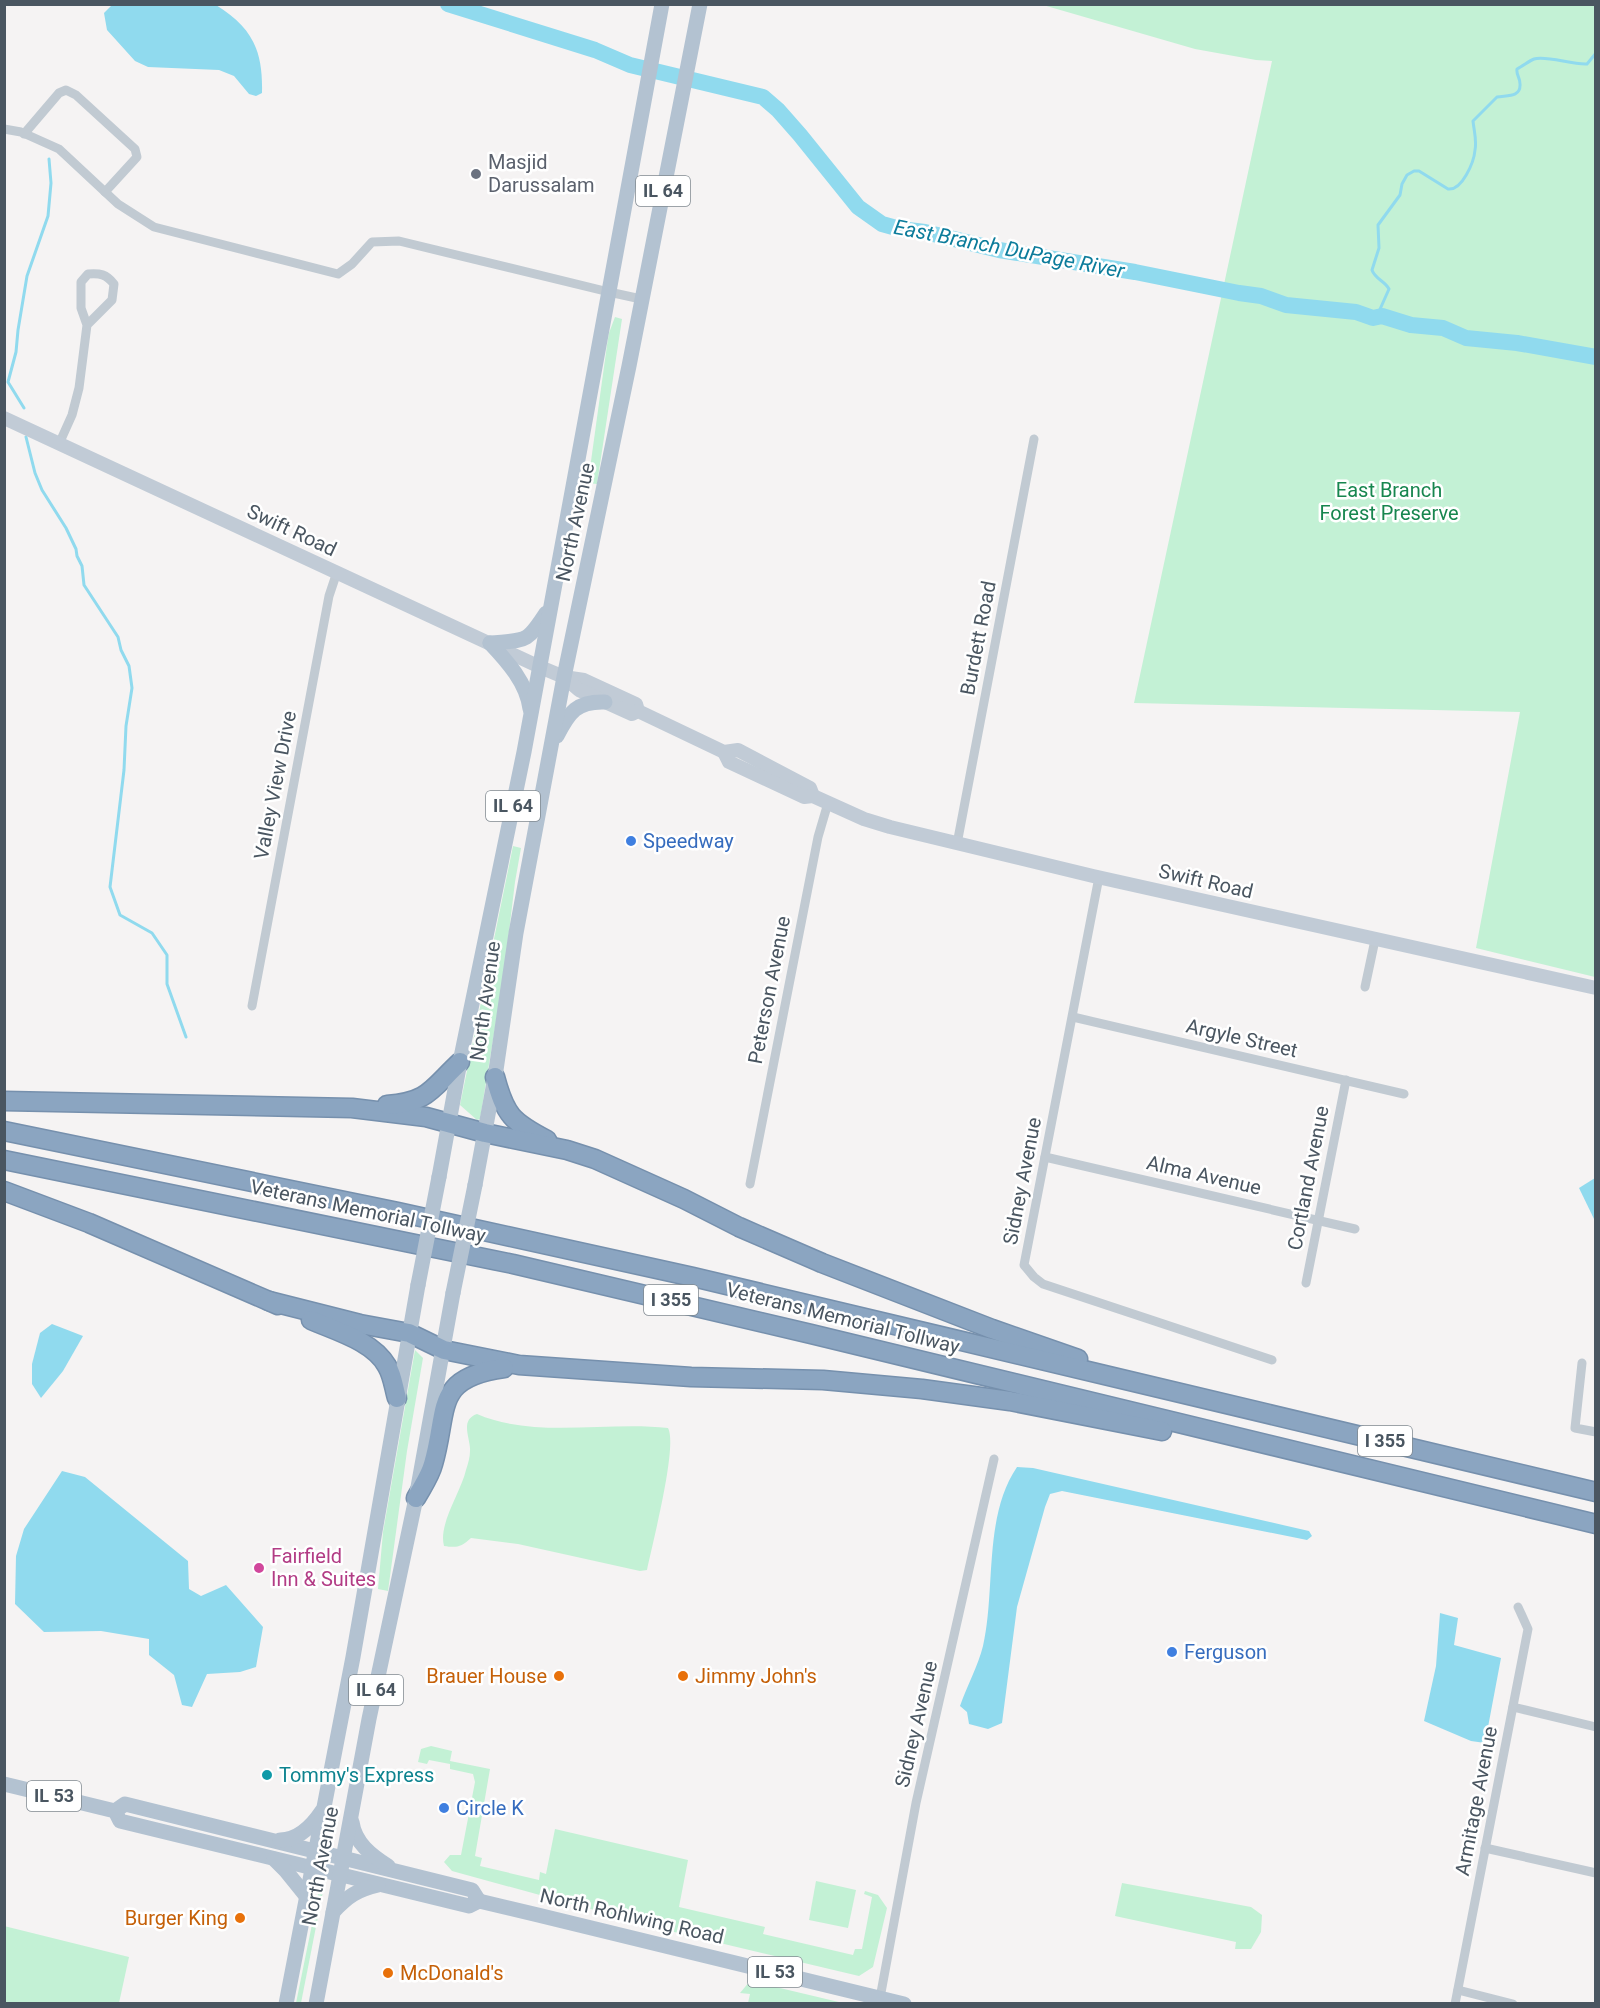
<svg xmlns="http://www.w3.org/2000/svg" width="1600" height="2008" font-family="Roboto,sans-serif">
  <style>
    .green { fill: #c3f1d5 }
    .water { fill: #90daee }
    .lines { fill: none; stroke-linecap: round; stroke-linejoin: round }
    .stream { stroke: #90daee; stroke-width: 3 }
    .river { stroke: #90daee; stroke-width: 16 }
    .highway-casing { stroke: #7690ad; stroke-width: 21 }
    .street { stroke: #c1cad2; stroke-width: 9 }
    .secondary { stroke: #c1cbd6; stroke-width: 14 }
    .primary { stroke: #b3c2d1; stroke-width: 15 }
    .highway { stroke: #8ba5c1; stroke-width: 18 }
    .primary-bridge { stroke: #b3c2d1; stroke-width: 15 }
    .worship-dot { fill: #6b7280; stroke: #fff; stroke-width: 2 }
    .shop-dot { fill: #3f7fe0; stroke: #fff; stroke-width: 2 }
    .hotel-dot { fill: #d1479c; stroke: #fff; stroke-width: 2 }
    .food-dot { fill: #e8710a; stroke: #fff; stroke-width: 2 }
    .culture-dot { fill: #0f9aa8; stroke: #fff; stroke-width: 2 }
    .labels { text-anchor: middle; stroke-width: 5; stroke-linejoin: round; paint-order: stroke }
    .shield { fill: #fff; stroke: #808990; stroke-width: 1.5 }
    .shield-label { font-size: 18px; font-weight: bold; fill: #4a5661 }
    .worship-label { font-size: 20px; fill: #5b616d; stroke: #fff; text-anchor: start }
    .park-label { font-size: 20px; fill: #17864f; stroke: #fff }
    .street-label { font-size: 20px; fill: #4a5661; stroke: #fff }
    .shop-label { font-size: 20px; fill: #366cbe; stroke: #fff; text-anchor: start }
    .hotel-label { font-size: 20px; fill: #b23c85; stroke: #fff; text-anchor: start }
    .food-label { font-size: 20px; fill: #c56008; stroke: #fff; text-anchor: end }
    .culture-label { font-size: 20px; fill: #0d838f; stroke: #fff; text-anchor: start }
    .water-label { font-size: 21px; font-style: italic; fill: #0c7c9b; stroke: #fff }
  </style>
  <rect width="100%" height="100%" fill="#f5f3f3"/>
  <g class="green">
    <path d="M1043 5H1595V977L1476 948 1520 712 1134 703 1272 61 1256 60 1195 49Z"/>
    <path d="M615 317 622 319 597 484 588 483 607 345 609 333Z"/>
    <path d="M513 846 521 848 515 882 504 973 480 1119 477 1120 460 1105Z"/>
    <path d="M415 1350 423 1358 407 1451 388 1591 378 1589 383 1532Z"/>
    <path d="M477 1414C534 1439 607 1421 668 1428 678 1446 652 1545 647 1570L640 1571 518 1544 471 1538C461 1547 457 1548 444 1546 438 1524 461 1492 466 1470 468 1464 470 1457 470 1451 471 1439 459 1420 477 1414Z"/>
    <path d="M431 1746 452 1751 450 1761 490 1769 475 1856 482 1858 480 1866 539 1880 540 1872 546 1874 555 1829 688 1860 679 1907 765 1927 763 1934 853 1955 855 1949H862L872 1897 864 1894 865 1891 878 1895 887 1908 873 1967 859 1976 678 1933 452 1871 444 1862 450 1855H461L475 1782 473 1774 450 1769V1764L429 1760 427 1764 418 1762 421 1749Z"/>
    <path d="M816 1881 856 1890 848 1928 809 1920Z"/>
    <path d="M1122 1883 1251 1907 1262 1915 1261 1932 1251 1949H1235L1236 1942 1115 1916Z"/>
    <path d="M320 1885 324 1886 301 2003H296Z"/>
    <path d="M4 1926 129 1957 119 2003H5Z"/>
    <path d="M750 1981 843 2003H748L750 1994 740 1993Z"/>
  </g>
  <g class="water">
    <path d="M112 5H216C253 28 263 51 262 93L256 96 249 94 234 76 219 70 148 67 135 61 107 30 104 13Z"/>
    <path d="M1595 1178H1596L1595 1221 1579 1188Z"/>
    <path d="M52 1324 83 1336 63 1371 41 1398 32 1384V1364L40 1333Z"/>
    <path d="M1017 1467 1033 1468 1309 1531 1312 1536 1307 1540 1062 1491 1050 1494 1045 1507 1017 1607 1002 1723 988 1729 969 1724 967 1712 960 1706C967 1686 978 1666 983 1646 996 1590 983 1517 1017 1467Z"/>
    <path d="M62 1471 85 1477 188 1561 189 1589 201 1596 226 1585 263 1627 256 1667 240 1672 207 1674 192 1707 182 1705 174 1675 149 1655V1639L101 1631 44 1632 15 1604 16 1556 24 1529Z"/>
    <path d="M1440 1613 1458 1618 1454 1645 1501 1658 1485 1743 1471 1741 1424 1721 1436 1666Z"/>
  </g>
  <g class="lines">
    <g class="stream">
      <path d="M1377 316 1389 289C1385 281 1375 279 1372 270L1379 248 1378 225 1400 195 1402 184 1407 175 1414 171H1419L1448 189C1462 191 1474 162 1475 150 1477 140 1474 131 1473 121L1497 97C1506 95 1521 98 1520 84 1520 77 1516 75 1517 69 1523 66 1529 61 1534 59 1546 55 1572 65 1587 64L1596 53"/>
      <path d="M24 408 8 382 16 352 18 330 27 276 48 216 51 183 49 159"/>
      <path d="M26 437 35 473 42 490 66 528 76 549 77 556 82 566 84 585 118 637 121 650 129 666 132 688 126 726 124 770 110 887 120 915 152 933 167 955V984L186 1037"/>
    </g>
    <path class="river" d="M448 4 595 50 630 65 763 97 778 110 800 135 858 207 882 224 900 229 925 232 999 250 1135 272 1239 293 1261 296 1286 305 1356 312 1373 318 1382 316 1411 325 1443 328 1466 338 1517 343 1596 357"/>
    <defs>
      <g id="highway">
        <path d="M495 1077C505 1115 512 1122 547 1140"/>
        <path d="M4 1101 352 1108 426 1117 485 1133 567 1150 595 1159 684 1199 739 1227 822 1263 992 1329 1078 1359"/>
        <path d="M387 1105C429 1102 431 1089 460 1062"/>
        <path d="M4 1131 398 1212 693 1277 1596 1492"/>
        <path d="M4 1160 513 1264 811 1334 1596 1524"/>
        <path d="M4 1191 89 1223 278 1305"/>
        <path d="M269 1301 360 1324 409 1333 444 1350 519 1365 691 1377 823 1380 922 1389 1010 1401 1162 1431"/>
        <path d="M311 1320C336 1331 373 1341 387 1366 393 1376 394 1388 397 1398"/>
        <path d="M416 1498C422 1487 430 1476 433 1464 449 1410 432 1378 504 1368"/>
      </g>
    </defs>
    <use href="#highway" class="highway-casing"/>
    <g class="street">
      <path d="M4 129 21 132 59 149 118 204 154 227 338 274 352 264 372 242 399 241 609 292 641 299"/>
      <path d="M24 134 59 93 66 90 76 95 135 149 137 157 105 192"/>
      <path d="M59 444 72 415 79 388 87 325 81 308V282L88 274C100 273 106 274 114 284L112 300 87 325"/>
      <path d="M957 844 1034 439"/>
      <path d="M1099 877 1024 1265 1034 1277 1043 1284 1272 1360"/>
      <path d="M1365 987 1375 940"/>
      <path d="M252 1006 329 596 337 572"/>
      <path d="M1073 1017 1404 1094"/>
      <path d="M1045 1157 1355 1229"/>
      <path d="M750 1184 818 837 828 803"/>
      <path d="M1306 1283 1346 1080"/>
      <path d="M1582 1363 1575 1428 1596 1432"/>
      <path d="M1513 1707 1596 1727"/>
      <path d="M1485 1848 1596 1873"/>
      <path d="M1458 1990 1513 2004"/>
      <path d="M880 1998 916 1803 994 1459"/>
      <path d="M1455 2004 1528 1629 1518 1607"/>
    </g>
    <g class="secondary">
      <path d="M4 418 540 667 564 677 584 680 636 704 638 711"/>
      <path d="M565 678 579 690 632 714 638 711 724 752 738 750 810 788 813 796"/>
      <path d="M724 752 729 762 804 797 813 796 864 819 890 827 1093 876 1596 988"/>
    </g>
    <g class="primary">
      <path d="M490 643C507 661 527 683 530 709"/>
      <path d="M490 643C526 640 526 644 546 613"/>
      <path d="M557 736C569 712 577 701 605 702"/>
      <path d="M439 1177 460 1062 524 752 662 4"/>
      <path d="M475 1185 495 1077 516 933 564 677 629 366 700 4"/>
      <path d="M4 1784 115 1811 120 1821 469 1906 479 1901 538 1915 904 2004"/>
      <path d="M115 1811 125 1804 472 1890 479 1901"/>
      <path d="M352 1822C355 1843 371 1855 388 1866"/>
      <path d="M280 1840C299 1840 312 1826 322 1811"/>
      <path d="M274 1859 286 1871 307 1897"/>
      <path d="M333 1912C348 1896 357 1890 378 1885"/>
      <path d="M286 2004 353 1657 418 1285"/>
      <path d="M316 2004 369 1719 416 1498 453 1293"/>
    </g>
    <use href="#highway" class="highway"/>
    <g class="primary-bridge">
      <path d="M418 1285 439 1177"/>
      <path d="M453 1293 475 1185"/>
    </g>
  </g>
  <circle class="worship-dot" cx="476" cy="174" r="6"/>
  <g class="shop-dot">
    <circle cx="631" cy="841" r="6"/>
    <circle cx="1172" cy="1652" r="6"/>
    <circle cx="444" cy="1808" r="6"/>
  </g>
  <circle class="hotel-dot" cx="259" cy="1568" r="6"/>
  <g class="food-dot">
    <circle cx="559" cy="1676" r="6"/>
    <circle cx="683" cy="1676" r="6"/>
    <circle cx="240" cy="1918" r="6"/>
    <circle cx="388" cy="1973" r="6"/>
  </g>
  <circle class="culture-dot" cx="267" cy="1775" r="6"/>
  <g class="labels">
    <g class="shield">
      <rect x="636" y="176" width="54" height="30" rx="4.5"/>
      <rect x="486" y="791" width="54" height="30" rx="4.5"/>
      <rect x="644" y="1285" width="54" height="30" rx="4.5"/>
      <rect x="1358" y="1426" width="54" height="30" rx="4.5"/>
      <rect x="349" y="1675" width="54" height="30" rx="4.5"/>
      <rect x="27" y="1781" width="54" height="30" rx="4.5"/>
      <rect x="748" y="1957" width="54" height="30" rx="4.5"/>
    </g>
    <g class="shield-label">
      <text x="663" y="197">IL 64</text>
      <text x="513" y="812">IL 64</text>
      <text x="671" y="1306">I 355</text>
      <text x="1385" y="1447">I 355</text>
      <text x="376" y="1696">IL 64</text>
      <text x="54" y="1802">IL 53</text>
      <text x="775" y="1978">IL 53</text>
    </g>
    <g class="worship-label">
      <text x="488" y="169">Masjid<tspan x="488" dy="23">Darussalam</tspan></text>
    </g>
    <g class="park-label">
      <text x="1389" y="497">East Branch<tspan x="1389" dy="23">Forest Preserve</tspan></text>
    </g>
    <g class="street-label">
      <text transform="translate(575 522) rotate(-78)" y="7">North Avenue</text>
      <text transform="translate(292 530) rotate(25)" y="7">Swift Road</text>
      <text transform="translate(978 638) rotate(-79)" y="7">Burdett Road</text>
      <text transform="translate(275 785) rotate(-79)" y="7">Valley View Drive</text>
      <text transform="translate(1206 881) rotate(13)" y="7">Swift Road</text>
      <text transform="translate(769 990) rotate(-79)" y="7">Peterson Avenue</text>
      <text transform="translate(485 1001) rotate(-82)" y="7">North Avenue</text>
      <text transform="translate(1242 1038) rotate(13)" y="7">Argyle Street</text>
      <text transform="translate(1204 1175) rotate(13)" y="7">Alma Avenue</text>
      <text transform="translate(1308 1178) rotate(-79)" y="7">Cortland Avenue</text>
      <text transform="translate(1022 1181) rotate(-79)" y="7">Sidney Avenue</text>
      <text transform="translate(368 1211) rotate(12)" y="7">Veterans Memorial Tollway</text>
      <text transform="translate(843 1318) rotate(14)" y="7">Veterans Memorial Tollway</text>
      <text transform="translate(916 1724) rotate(-77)" y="7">Sidney Avenue</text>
      <text transform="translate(1476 1801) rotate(-79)" y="7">Armitage Avenue</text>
      <text transform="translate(320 1866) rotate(-79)" y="7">North Avenue</text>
      <text transform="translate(632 1916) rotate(13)" y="7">North Rohlwing Road</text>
    </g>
    <g class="shop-label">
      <text x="643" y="848">Speedway</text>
      <text x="1184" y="1659">Ferguson</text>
      <text x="456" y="1815">Circle K</text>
    </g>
    <g class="hotel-label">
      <text x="271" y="1563">Fairfield<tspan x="271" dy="23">Inn &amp; Suites</tspan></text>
    </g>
    <g class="food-label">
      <text x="547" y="1683">Brauer House</text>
      <text x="695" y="1683" text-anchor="start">Jimmy John's</text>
      <text x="228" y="1925">Burger King</text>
      <text x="400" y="1980" text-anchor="start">McDonald's</text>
    </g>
    <g class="culture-label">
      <text x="279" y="1782">Tommy's Express</text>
    </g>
    <g class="water-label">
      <text transform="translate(1009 249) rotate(11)" y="7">East Branch DuPage River</text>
    </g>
  </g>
  <rect width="1600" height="2008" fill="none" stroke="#4a5661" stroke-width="12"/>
</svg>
